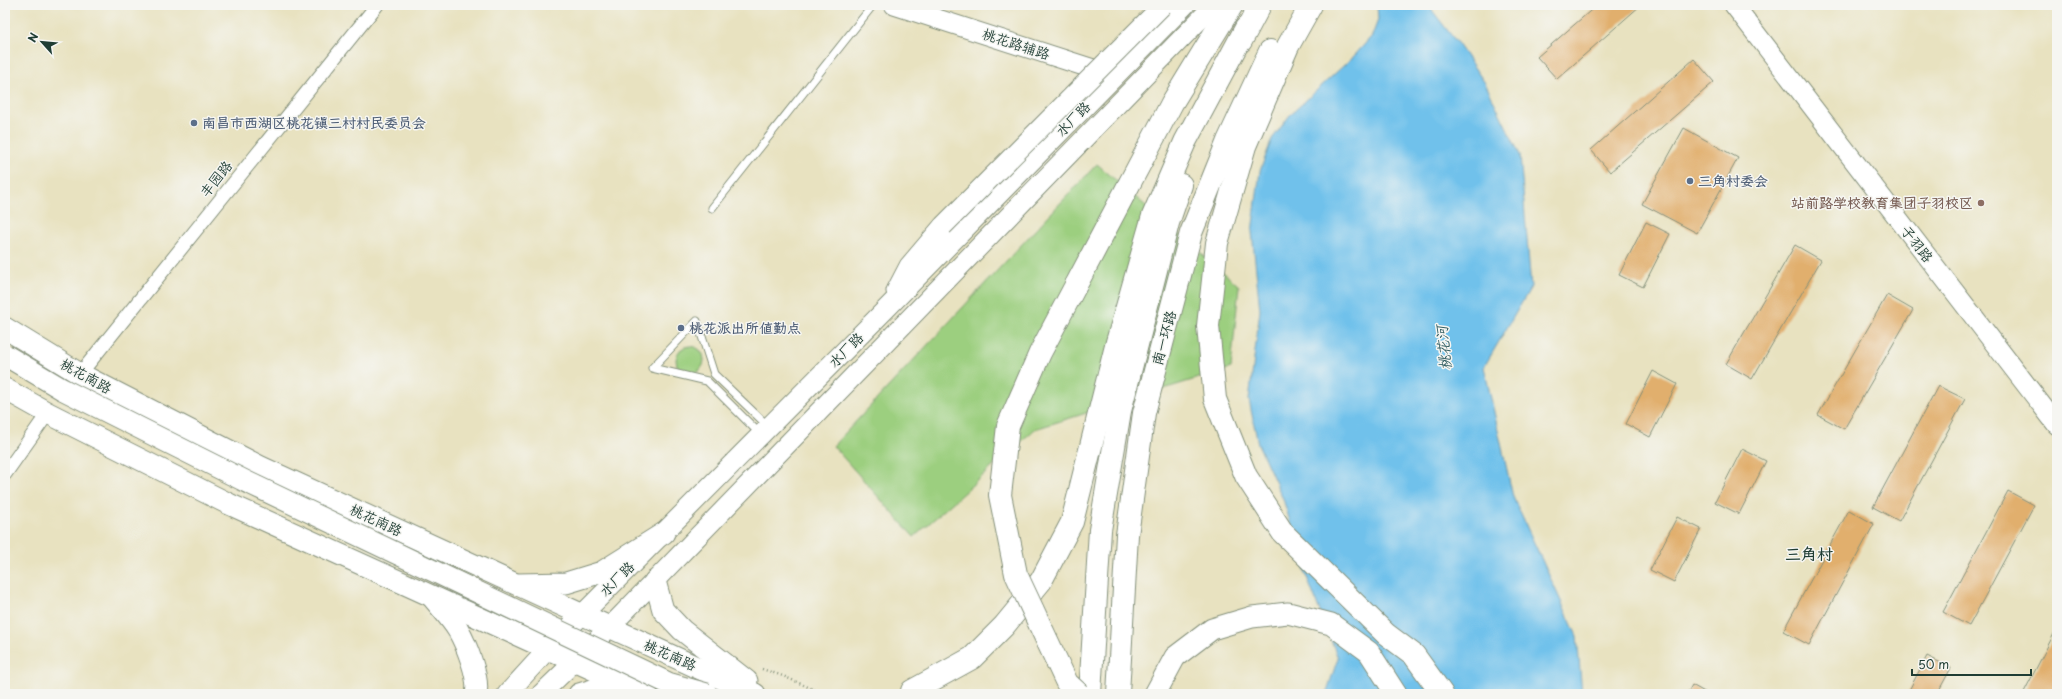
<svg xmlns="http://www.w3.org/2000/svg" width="2062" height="699" font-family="'Playpen Sans','LXGW WenKai TC',sans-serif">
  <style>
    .green { fill: #9ccf7f; stroke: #5e865a }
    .water { fill: #70c1eb; stroke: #487f90 }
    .building { fill: #e1af6d }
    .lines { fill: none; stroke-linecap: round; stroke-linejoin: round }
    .lane-casing { stroke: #84907a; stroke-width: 9 }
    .street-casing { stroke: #84907a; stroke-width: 15 }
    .secondary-casing { stroke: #84907a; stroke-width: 21 }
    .primary-casing { stroke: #84907a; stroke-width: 23 }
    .highway-casing { stroke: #84907a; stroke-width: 24 }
    .path { stroke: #84907a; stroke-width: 2.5; stroke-dasharray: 1 3; stroke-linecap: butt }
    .lane { stroke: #fff; stroke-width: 7 }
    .street { stroke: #fff; stroke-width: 13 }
    .secondary { stroke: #fff; stroke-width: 19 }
    .primary { stroke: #fff; stroke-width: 21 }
    .highway { stroke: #fff; stroke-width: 22 }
    .secondary-bridge-casing { stroke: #84907a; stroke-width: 21; stroke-linecap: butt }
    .primary-bridge-casing { stroke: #84907a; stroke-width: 23; stroke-linecap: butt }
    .highway-bridge-casing { stroke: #84907a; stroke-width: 24; stroke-linecap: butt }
    .secondary-bridge { stroke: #fff; stroke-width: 19 }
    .primary-bridge { stroke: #fff; stroke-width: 21 }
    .highway-bridge { stroke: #fff; stroke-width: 22 }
    .service-dot { fill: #5c6f8a; stroke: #f6f6f2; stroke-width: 1.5 }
    .education-dot { fill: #8d6e63; stroke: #f6f6f2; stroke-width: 1.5 }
    .labels { text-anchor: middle; stroke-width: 3; stroke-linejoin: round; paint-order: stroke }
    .street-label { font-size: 14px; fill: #1f3d34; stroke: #f6f6f2 }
    .service-label { font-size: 14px; font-weight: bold; fill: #4e5e75; stroke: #f6f6f2; text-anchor: start }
    .education-label { font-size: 14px; font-weight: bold; fill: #785e54; stroke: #f6f6f2; text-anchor: end }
    .water-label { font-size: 15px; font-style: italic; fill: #335e62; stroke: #f6f6f2 }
    .quarter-label { font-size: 16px; font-weight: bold; fill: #1f3d34; stroke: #f6f6f2 }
  </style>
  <rect width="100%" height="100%" fill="#f6f6f2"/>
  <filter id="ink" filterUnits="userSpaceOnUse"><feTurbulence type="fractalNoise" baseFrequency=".025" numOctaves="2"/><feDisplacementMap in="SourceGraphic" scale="8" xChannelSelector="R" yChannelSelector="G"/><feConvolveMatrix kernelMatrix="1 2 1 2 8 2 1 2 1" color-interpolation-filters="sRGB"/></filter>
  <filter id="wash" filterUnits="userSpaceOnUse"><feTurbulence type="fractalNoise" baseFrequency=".012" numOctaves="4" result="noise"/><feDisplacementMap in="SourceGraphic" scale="16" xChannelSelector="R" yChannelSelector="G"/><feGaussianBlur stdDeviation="0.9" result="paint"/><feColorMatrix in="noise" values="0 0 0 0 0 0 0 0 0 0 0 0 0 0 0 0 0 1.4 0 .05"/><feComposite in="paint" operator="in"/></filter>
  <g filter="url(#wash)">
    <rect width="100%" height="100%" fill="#e8e2c0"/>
    <g class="green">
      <path d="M1097 164 1239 286 1231 368 1035 429 914 537 833 446Z"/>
      <circle cx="690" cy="360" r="14"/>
    </g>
    <path class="water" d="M1377 5H1428L1458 44 1485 83 1520 155 1531 287 1484 367 1513 497 1577 636 1582 694H1326L1338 658 1309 583 1283 499 1258 444 1249 400 1260 310 1252 232 1260 171 1272 139 1290 115 1355 55 1372 36 1378 20Z"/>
    <g id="blocks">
      <g class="building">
        <path d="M1597 5H1641L1557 79 1537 57Z"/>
        <path d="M1694 59 1714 82 1610 172 1591 150Z"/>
        <path d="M1684 128 1738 158 1697 233 1642 204Z"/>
        <path d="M1646 222 1670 234 1643 287 1619 275Z"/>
        <path d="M1795 245 1821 260 1752 379 1726 364Z"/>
        <path d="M1887 295 1913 310 1844 429 1818 415Z"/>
        <path d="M1653 371 1677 384 1650 437 1626 424Z"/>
        <path d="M1938 386 1965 399 1899 521 1873 507Z"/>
        <path d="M1742 449 1766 461 1739 514 1715 502Z"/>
        <path d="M2008 491 2034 505 1969 626 1943 612Z"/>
        <path d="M1849 510 1874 524 1809 645 1783 631Z"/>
        <path d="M1677 517 1701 529 1674 582 1650 570Z"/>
        <path d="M2057 628 2056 694H2023Z"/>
        <path d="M1927 656 1951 668 1937 694H1907Z"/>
        <path d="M1692 685 1708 694H1687Z"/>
      </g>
    </g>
  </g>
  <g filter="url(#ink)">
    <use href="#blocks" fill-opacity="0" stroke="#84907a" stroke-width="1"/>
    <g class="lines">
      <defs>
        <g id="lane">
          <path d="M712 208 873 5"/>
          <path d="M760 434 707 381 652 368 697 321 714 374 769 427"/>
        </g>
        <g id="street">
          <path d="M80 374 377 5"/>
          <path d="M5 474 48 413"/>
        </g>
        <g id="secondary">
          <path d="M894 5 1112 75"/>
          <path d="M1734 5 2057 425"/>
          <path d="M896 291 909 266 943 226"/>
          <path d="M507 694 548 649 889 306 1185 5"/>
          <path d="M541 694 602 635 1214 5"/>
        </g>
        <g id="primary">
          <path d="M5 328 80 374 261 467 755 694"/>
          <path d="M5 389 48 413 229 504 647 694"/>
          <path d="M655 581 663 610 682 630 747 681"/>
          <path d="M519 584 566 583 602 572 664 533"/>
          <path d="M433 598C441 608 451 619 458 630 466 644 480 678 476 694"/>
          <path d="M579 694 599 688 627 689"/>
          <path d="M1155 694 1175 657 1212 629 1252 617 1288 613 1331 624 1369 652 1396 694"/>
        </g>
        <g id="highway">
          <path d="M1311 5 1288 46 1245 146 1217 243 1208 326 1215 399 1246 476 1283 533 1386 634 1414 655 1442 694"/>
          <path d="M1241 41 1260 5"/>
          <path d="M1076 285 1172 103 1232 5"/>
          <path d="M912 691 972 658 1004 626 1041 581 1072 522 1117 342 1153 216 1185 142 1246 28"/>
          <path d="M1090 694 1100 530 1120 411 1168 223 1181 185"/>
          <path d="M1118 694 1127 535 1144 413 1191 233 1228 141 1270 51"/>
        </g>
      </defs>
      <use href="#lane" class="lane-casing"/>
      <use href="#street" class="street-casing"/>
      <use href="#secondary" class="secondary-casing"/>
      <use href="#primary" class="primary-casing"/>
      <use href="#highway" class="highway-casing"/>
      <path class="path" d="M762 669 783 676 824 694"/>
      <use href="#lane" class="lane"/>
      <use href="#street" class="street"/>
      <use href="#secondary" class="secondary"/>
      <use href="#primary" class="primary"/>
      <use href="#highway" class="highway"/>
      <defs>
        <path id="secondary-bridge" d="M943 226 1163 5"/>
        <path id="primary-bridge" d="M5 355 62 389 247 482 668 683 707 694"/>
        <path id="highway-bridge" d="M1076 285 1040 353 1008 426 1000 495 1016 574 1067 683 1079 694"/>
      </defs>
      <use href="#secondary-bridge" class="secondary-bridge-casing"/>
      <use href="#primary-bridge" class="primary-bridge-casing"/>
      <use href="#highway-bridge" class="highway-bridge-casing"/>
      <use href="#secondary-bridge" class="secondary-bridge"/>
      <use href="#primary-bridge" class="primary-bridge"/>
      <use href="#highway-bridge" class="highway-bridge"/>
    </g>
  </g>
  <g class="service-dot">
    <circle cx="194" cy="123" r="4"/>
    <circle cx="1690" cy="181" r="4"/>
    <circle cx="681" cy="328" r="4"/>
  </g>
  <circle class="education-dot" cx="1981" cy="203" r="4"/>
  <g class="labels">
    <g class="street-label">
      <text transform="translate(1016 44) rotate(18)" y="5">桃花路辅路</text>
      <text transform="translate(1073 119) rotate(-46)" y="5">水厂路</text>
      <text transform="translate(216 179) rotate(-51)" y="5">丰园路</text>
      <text transform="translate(1917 244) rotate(52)" y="5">子羽路</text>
      <text transform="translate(1164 338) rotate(-75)" y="5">南一环路</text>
      <text transform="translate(846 350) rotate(-45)" y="5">水厂路</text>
      <text transform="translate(86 376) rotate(29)" y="5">桃花南路</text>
      <text transform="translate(376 520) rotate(25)" y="5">桃花南路</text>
      <text transform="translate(617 579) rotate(-45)" y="5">水厂路</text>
      <text transform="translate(670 655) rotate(24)" y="5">桃花南路</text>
    </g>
    <g class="service-label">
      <text x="202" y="128">南昌市西湖区桃花镇三村村民委员会</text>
      <text x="1698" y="186">三角村委会</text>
      <text x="689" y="333">桃花派出所值勤点</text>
    </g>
    <g class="education-label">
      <text x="1973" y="208">站前路学校教育集团子羽校区</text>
    </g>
    <g class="water-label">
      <text transform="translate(1444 348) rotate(-96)" y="5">桃花河</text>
    </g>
    <g class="quarter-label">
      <text x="1809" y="560">三角村</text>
    </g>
  </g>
  <rect width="2062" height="699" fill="none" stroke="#f6f6f2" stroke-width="20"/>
  <g transform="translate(42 42) rotate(297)" stroke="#f6f6f2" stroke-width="3" paint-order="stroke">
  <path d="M0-3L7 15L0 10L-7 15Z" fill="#1f3d34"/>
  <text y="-6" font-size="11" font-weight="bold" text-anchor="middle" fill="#1f3d34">N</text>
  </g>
  <path d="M1912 669v6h119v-6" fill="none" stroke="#1f3d34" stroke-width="2"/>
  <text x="1918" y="669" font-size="12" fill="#1f3d34" stroke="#f6f6f2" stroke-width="3" paint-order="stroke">50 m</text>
</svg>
